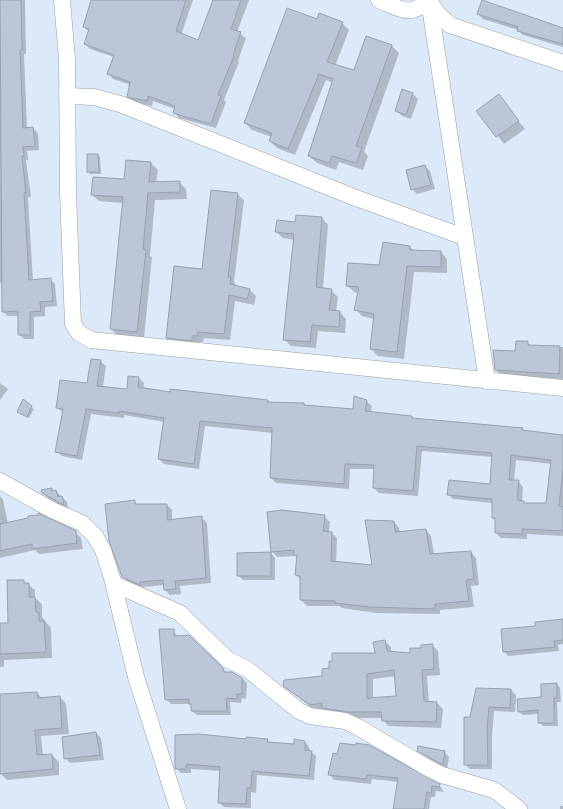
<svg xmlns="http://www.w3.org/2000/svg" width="563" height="809" font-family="'Space Grotesk',sans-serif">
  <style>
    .shadow { fill: #0003; fill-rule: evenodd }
    .building { fill: #bbc7d7; stroke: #96a2b2; fill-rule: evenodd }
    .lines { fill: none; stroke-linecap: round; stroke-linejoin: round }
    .street-casing { stroke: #929ead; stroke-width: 17 }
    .street { stroke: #fff; stroke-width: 16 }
  </style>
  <rect width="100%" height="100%" fill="#dce9f9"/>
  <g class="shadow">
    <path d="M0 0H25L26 54H24L27 128H33L38 133 39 150 27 151 28 160H26L31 197H28L33 281 50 279 55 284 57 306 45 307V316L34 317V339H24L19 334V316H7L3 311 2 282 0 283Z"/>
    <path d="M92 0H193L181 35 198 42 214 0H249L237 32 246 38 238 61 239 62 224 100 226 102 216 128 179 118 174 112 175 109 153 101 152 106 133 102 128 96 131 85 113 79 108 73 114 57 90 49 85 44 89 32 84 27Z"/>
    <path d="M478 14 563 29V47L523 35 518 30 483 19Z"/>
    <path d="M318 20 342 23 349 30 335 66 355 71 367 37 392 46 399 53 364 152 368 156 363 170 339 162 336 170 317 163 309 156 333 83 326 80 295 155 277 148 270 141 272 137 252 130 245 123Z"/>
    <path d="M403 91 413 94 418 99 411 119 402 116 397 111Z"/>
    <path d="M499 96 525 129 504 144 478 111Z"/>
    <path d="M98 155 100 157 101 174H90L88 172Z"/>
    <path d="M151 163 158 170 156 183 179 182 186 189 187 199 155 200 150 256 152 257 144 338 118 336 111 329 123 203 99 201 92 195 125 180Z"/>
    <path d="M425 166 430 171 435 189 417 194 412 189Z"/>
    <path d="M237 194 244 200 234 282 237 286 250 290 256 296 254 305 235 301 230 340 204 338 203 342H198V347L174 344 167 338 203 270Z"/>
    <path d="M322 218 328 225 323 289 331 290 338 297 336 312H340L346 319 345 333 318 331 316 348 291 346 284 339 295 240 283 238 276 232 296 223Z"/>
    <path d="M410 247 415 252H441L447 259V273L414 272 404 359 378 356 371 349 374 319 362 316 355 309 359 293 354 292 347 285Z"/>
    <path d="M527 342 531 346 563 347V379L501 375 496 370Z"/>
    <path d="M100 361 106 366 103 387 128 390 139 378 144 383 143 389 171 394 267 401 270 403 304 404 305 406 354 410 366 401 372 406 371 412 412 417 414 419 522 429 525 431 563 435V536L527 534V539L501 538 496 533V521L493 518V503L453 499 448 494 491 485 493 457 422 451 418 496 379 493 374 488 375 469H350L349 489 276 483 271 478 273 433 205 426 199 469 164 464 159 459 165 422 124 415V418L91 414 82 460 62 456 56 451 63 413 57 407 88 384ZM516 460 552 464 547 505 526 504 522 502 523 487 518 481H514Z"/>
    <path d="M0 383 8 389 0 400Z"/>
    <path d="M31 407 34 409 29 418 18 412Z"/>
    <path d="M51 489 56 491 67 502 68 509 48 498 43 493Z"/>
    <path d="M0 496 3 499 8 524 75 532 81 538 83 549 39 554 35 550 0 558Z"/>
    <path d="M134 501 138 505H167L172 510V521L201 517 207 523 211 583 180 586 181 594 170 595 165 590 164 585 144 587 145 589 128 582 122 576Z"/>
    <path d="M324 516 330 522 329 532 332 533 337 538 336 563 374 566 394 522 399 528 400 533 426 530 431 536 434 554 471 552 476 558 479 585 471 586 474 607 440 610V614L376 613 342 608 339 606H307L301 600V580L296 575 297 557 296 556 277 557 272 551Z"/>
    <path d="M271 553 275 558V580H243L238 575Z"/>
    <path d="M23 581 35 590V598L42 604V617L51 628 52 658 4 660V667H0V624H9Z"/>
    <path d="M563 620V644L558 645 559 651 508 656 504 651 536 627Z"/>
    <path d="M173 630 178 637 188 636 227 673 242 678 247 683 246 699 242 698 241 703 230 702 231 715H197L192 711 190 704H171L166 699Z"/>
    <path d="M385 641 391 647V653L411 654 432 645 438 651 440 675 427 676 429 703H437L443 709 441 728 388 726 382 718H356L329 714 324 709 316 711 284 686 323 677 330 669 376 654ZM396 676 397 697 373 699V679Z"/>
    <path d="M557 684 560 688 561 702H557L558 726H543L539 722V714L523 715 519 712 543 698Z"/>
    <path d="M511 690 516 695 515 712 494 711 492 735V769H470L465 764 470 718Z"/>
    <path d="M37 693 43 699 60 697 66 704 69 734 41 736 43 756 52 755 59 762V775L7 780 0 773V695Z"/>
    <path d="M96 733 101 738 104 760 70 763 65 758Z"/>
    <path d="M176 736 267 740 271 744 294 745 305 742 309 747 310 751 316 756 314 780 257 775 256 793 251 792V808L224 807 219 802 221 771 191 769V773H181L176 768Z"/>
    <path d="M418 750 444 752 449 757 447 769 423 755Z"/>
    <path d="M334 754 439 785 444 792 436 791 435 797H431L429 809H394L399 782 372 779 371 784 334 780 330 775Z"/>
    <rect x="560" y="806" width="3" height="3"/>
  </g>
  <g class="building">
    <path d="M0 0H21L22 50H20L23 128 33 127 35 146 23 147 24 156H22L26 193H24L29 280 51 278 53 301 40 302 41 311 30 312V335H18V311L2 312Z"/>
    <path d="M91 0H186L176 31 198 40 213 0H241L231 29 241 32 233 55 234 56 218 95 221 96 211 124 173 113 175 106 148 96 147 101 127 97 130 82 107 74 114 55 84 44 89 29 83 27Z"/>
    <path d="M482 0 563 28V44L517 31 518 27 477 14Z"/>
    <path d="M287 8 317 19 319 13 343 22 327 62 354 70 366 36 392 45 356 146 362 148 356 163 332 156 329 163 308 156 333 79 319 74 288 149 269 141 272 133 244 123Z"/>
    <path d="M402 89 413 93 406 115 395 111Z"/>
    <path d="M499 94 519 121 496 137 476 111Z"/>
    <path d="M87 154H98L99 172H87Z"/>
    <path d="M126 160 151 162 149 182 180 181V192L148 193 143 249 146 250 137 332 110 329 123 197 91 195 93 177 124 179Z"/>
    <path d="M425 165 431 185 411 190 406 170Z"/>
    <path d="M211 190 238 193 228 277H231L230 284 250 289 247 299 229 295 224 334 198 332 197 336H192V341L166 338 174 266 202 269Z"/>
    <path d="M296 215 322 217 316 287 332 289 329 310 340 311 339 327 312 325 310 342 283 340 294 234 275 232 277 220 295 222Z"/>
    <path d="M383 242 410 246V250L441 251V267L407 266 397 352 370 349 374 314 354 310 359 287 346 286 348 263 379 265Z"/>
    <path d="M516 341H528V345L560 346 559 374 495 370 493 350 515 351Z"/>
    <path d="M91 359 101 360 97 386 127 389 128 376 139 377 138 387 170 392V389L268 400 267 402 304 403V405L353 409 354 396 367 400 365 411 412 416V418L523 428 522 430 563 435V469L559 506 563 507V531L522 529V534L495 533V518H492V499L447 495 449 480 490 484 492 453 417 446 413 491 373 488 374 465 345 464 344 484 270 478 272 428 200 421 194 464 158 459 164 418 119 411V413L86 409 77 456 55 452 63 409 56 408 60 380 87 383ZM511 455 551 460 546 503H524V501L517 500 519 480H509Z"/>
    <path d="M23 399 32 406 27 417 17 412Z"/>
    <path d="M52 488V491L56 490 58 497 62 496 64 505 42 493 41 490Z"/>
    <path d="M135 500V504H167V520L202 516 206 578 175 581 176 589 164 590 163 580 140 582V585L122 577 109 541 105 504Z"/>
    <path d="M282 510 325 515 323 531 332 532 331 561 372 565 365 520 394 521 395 532 426 529 430 554 471 551 474 579 466 580 469 601 435 604V609L370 607 335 603V601L300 600V576L295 575 297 555H294V550L271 552 267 512Z"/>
    <path d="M38 513 76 531 77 543 32 549V544L0 551V524L28 518V516L38 515Z"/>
    <path d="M271 552V576H237V553Z"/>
    <path d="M7 580H24V583H29V597H35L36 612 39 613V621H44L46 652 0 654V623H8Z"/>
    <path d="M563 619V640L554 641 555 647 503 652 501 629 535 626V622Z"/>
    <path d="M159 629H174V636L189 635 223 668 224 672H232L242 678V694H237V699L226 698 227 711H191V704H189V699L165 700Z"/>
    <path d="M385 640 387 651 410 653V648H421V645L433 644 434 669 422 670 424 701 437 702 436 722 382 721 381 712H349L322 708V703L310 705 283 686 284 680 322 676V669L329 668V661H332V653H375L373 642ZM394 670 396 696 367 698V674Z"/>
    <path d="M557 683V698H554V723H538V710L518 712 517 699 541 697V684Z"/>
    <path d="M476 688 511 689 510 708 489 707 487 730 488 765H464V717H470Z"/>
    <path d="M37 692 38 698 60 696 62 728 35 730 37 755 52 754 53 769 0 774V694Z"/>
    <path d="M96 732 100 755 64 759 62 737Z"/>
    <path d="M199 734 246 739V737L268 739 267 742 294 744V739L305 741V750L312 751 309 776 252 771 251 788H247L246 804 218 803 220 767 186 764V769H175V735Z"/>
    <path d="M340 743 356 745V743L369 745 440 784 439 787 432 786 431 793 427 792 424 809H393L398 778 367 775 366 779 328 775 333 753 337 754Z"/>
    <path d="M418 746 445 751 443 765 417 751Z"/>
  </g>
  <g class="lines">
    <defs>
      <g id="street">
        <path d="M62 0 67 59 68 193 73 324 79 333 91 340 563 388"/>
        <path d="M379 0C401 9 409 18 429 0"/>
        <path d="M429 0 487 381"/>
        <path d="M430 2 438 14 450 25 563 63"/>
        <path d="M67 96 94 97 120 104 356 198 464 237"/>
        <path d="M0 481 52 510 82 523 95 536 103 550 112 578 136 677 178 809"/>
        <path d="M114 584 180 613 227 659 247 669 299 711 310 716 345 721 356 726 426 767 442 775 494 790 519 809"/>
      </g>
    </defs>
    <use href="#street" class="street-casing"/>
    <use href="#street" class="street"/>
  </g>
</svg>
